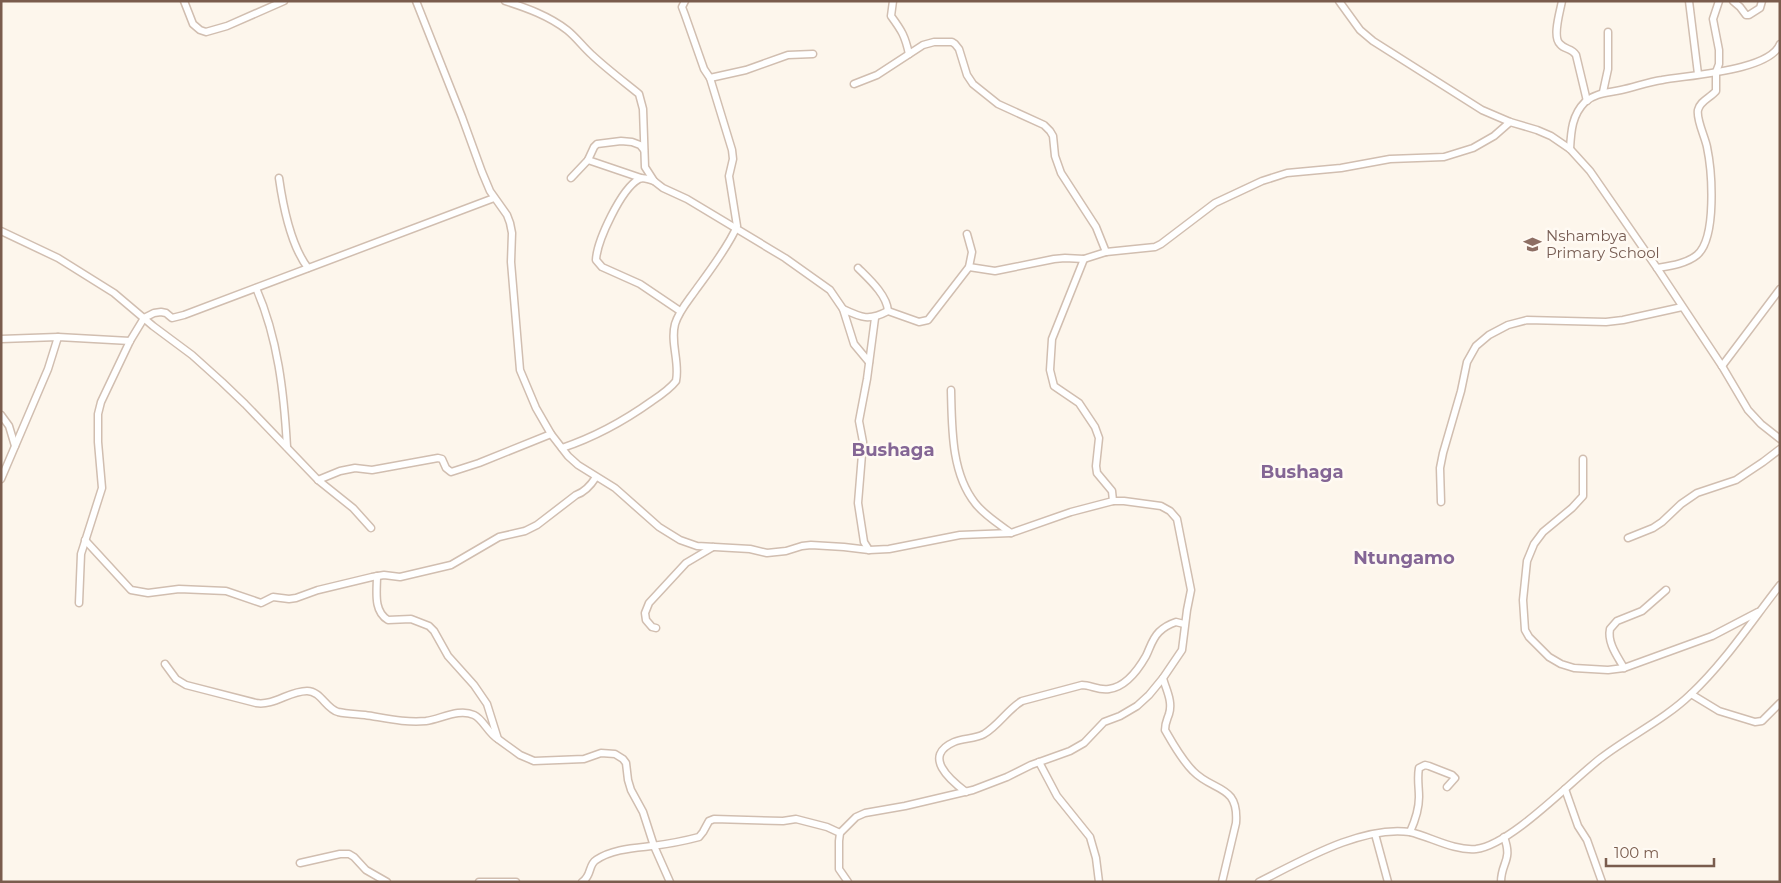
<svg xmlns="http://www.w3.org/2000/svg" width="1781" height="883" font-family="Montserrat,sans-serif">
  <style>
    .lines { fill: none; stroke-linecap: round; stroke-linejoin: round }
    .minor-casing { stroke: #d1beb0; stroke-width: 9 }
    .minor { stroke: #fff; stroke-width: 6 }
    .labels { text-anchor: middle; stroke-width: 5; stroke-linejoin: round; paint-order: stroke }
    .education-label { font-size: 15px; fill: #785e54; stroke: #fffaf3; text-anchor: start }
    .quarter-label { font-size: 18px; font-weight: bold; fill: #846695; stroke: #fffaf3 }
  </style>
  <rect width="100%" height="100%" fill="#fdf6ec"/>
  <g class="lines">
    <defs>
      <g id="minor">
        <path d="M184 1 193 24 200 30 206 32 227 26 284 1"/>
        <path d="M416 1 462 117 482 172 490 191 507 215 510 223 512 233 511 262 520 370 536 408 551 434 568 456 578 465 615 488 659 527 680 540 697 546 750 549 767 553 786 551 802 546 811 545 844 547 869 550 889 549 960 535 1011 533 1071 512 1113 501H1124L1161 506 1170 511 1177 519 1191 590 1187 610 1182 650 1163 678C1166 690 1173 701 1169 714 1167 720 1165 723 1165 730 1173 744 1181 759 1193 771 1213 792 1239 784 1236 823L1222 882"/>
        <path d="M505 1C527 8 549 16 567 30 576 37 583 47 592 55 607 69 623 81 639 94L643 109 645 167 654 181 663 188 687 199 785 258 830 290 843 309 854 344 869 362"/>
        <path d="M685 1 682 7 685 15 704 69 710 78 746 70 788 55 813 54"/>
        <path d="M893 1 891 16C902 31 905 36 909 54"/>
        <path d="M1339 1 1360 30 1373 41 1482 110 1510 122 1537 130 1551 136 1570 149 1590 171 1657 268 1722 366 1748 410 1761 424 1780 439"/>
        <path d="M1562 1C1560 12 1552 37 1560 44 1565 50 1572 48 1576 55L1587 101"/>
        <path d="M1689 1 1698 74"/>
        <path d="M1733 1 1740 7 1746 15H1749L1760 8 1762 1"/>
        <path d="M854 84 877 75 923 45 934 42H952L955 44 959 49 967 75 973 84 998 104 1044 125 1050 131 1053 136 1055 156 1061 173 1096 227 1106 252"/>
        <path d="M1603 92 1608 69V32"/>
        <path d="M1570 149C1571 131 1572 115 1585 102 1595 93 1608 93 1621 90 1635 87 1648 82 1662 80 1688 75 1770 71 1780 44"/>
        <path d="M588 160 641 178"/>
        <path d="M279 178C283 206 291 246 308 268"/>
        <path d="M571 178 588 160 594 147 597 144 621 141 632 142 640 145 644 150"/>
        <path d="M654 181C649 179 643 177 639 179 621 189 597 241 596 260L602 267 640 284 680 311"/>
        <path d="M1 231 58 258 114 293 153 326 192 355 222 382 245 404 318 480 353 508 371 528"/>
        <path d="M1084 259 1052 339 1050 370 1054 386 1079 403 1095 427 1099 438 1096 466 1097 473 1112 491 1113 501"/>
        <path d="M969 267 995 271 1054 259 1065 258 1084 259 1106 252 1155 247 1161 244 1215 203 1262 181 1287 173 1341 168 1390 159 1444 157 1473 148 1494 136 1510 122"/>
        <path d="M858 268C869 279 887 295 888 311"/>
        <path d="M1657 268C1669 266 1686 264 1697 255 1717 238 1712 171 1707 147 1705 137 1696 119 1698 110 1700 101 1710 98 1716 91V72L1719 64V50L1713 19 1719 1"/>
        <path d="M256 288C278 338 284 393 287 447"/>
        <path d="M843 309C862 318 869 321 888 311L919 322 928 320 969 267 972 252 967 234"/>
        <path d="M1 339 58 337 130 341"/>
        <path d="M1722 366 1780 289"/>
        <path d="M951 390C952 427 951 473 975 503 984 515 999 524 1011 533"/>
        <path d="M1 415 9 426 15 446"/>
        <path d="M562 448C595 437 624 421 652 401 661 395 670 389 676 381 680 362 670 343 675 324 679 311 688 301 695 291 708 273 729 246 737 226L729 176 733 159 732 150 710 78"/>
        <path d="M1583 459V496L1572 508 1543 532 1534 544 1527 561 1523 600 1525 630 1529 637 1549 657 1561 664 1574 668 1608 670 1624 668 1712 636 1758 612"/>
        <path d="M1 479 48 369 58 337"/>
        <path d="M318 480 340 471 355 468 372 470 438 458 442 459 446 468 451 472 479 463 551 434"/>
        <path d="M1441 502 1440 468 1443 453 1461 391 1467 362 1476 346 1489 335 1508 325 1527 320 1606 322 1623 320 1682 307"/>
        <path d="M1628 538 1653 528 1662 522 1681 504 1697 493 1736 480 1763 462 1780 449"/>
        <path d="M85 540 131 590 148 593 179 589 226 591 261 603 273 597 289 599 296 598 318 590 372 577 384 575 400 577 451 565 499 537 525 531 537 525 576 495C585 492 591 485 596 477"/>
        <path d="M869 550 864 542 858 503 863 442 859 421 867 379 875 318"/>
        <path d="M377 576C377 591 373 611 388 620L411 619 429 626 434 631 448 656 474 685 487 704 498 739 520 755 534 761 584 759 601 753 615 754 623 759 626 763 628 780 631 790 643 812 654 846 670 882"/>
        <path d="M79 603 81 554 102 488 98 442V414L101 402 130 341 144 318 154 313 161 312 166 313 172 318 184 315 494 198"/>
        <path d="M656 628 652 627 646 620 645 613 649 603 686 563 713 547"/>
        <path d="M165 664 176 679 186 685 256 703C274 706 289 691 307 691 321 691 326 709 338 712 347 714 356 714 365 715 385 718 405 723 426 721 441 719 459 708 474 715 483 719 488 733 498 739"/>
        <path d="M1624 668C1618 657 1607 643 1610 629L1617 621 1642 611 1666 590"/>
        <path d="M1691 694 1719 711 1755 722 1762 721 1780 703"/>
        <path d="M1039 762 1057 796 1090 837 1096 858 1099 882"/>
        <path d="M1565 789 1578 826 1587 840 1602 882"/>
        <path d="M966 792C950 780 922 756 954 742 963 738 975 739 984 734 999 725 1008 709 1022 701L1082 685C1091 685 1099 691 1109 689 1125 687 1138 670 1146 656 1150 648 1152 639 1159 632 1164 627 1170 624 1176 622L1184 624"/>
        <path d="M1410 832C1415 821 1419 809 1419 797 1419 787 1417 778 1419 768L1425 765 1429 766 1452 775 1455 778 1447 787"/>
        <path d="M1375 834 1388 882"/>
        <path d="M300 863 340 854H349L354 857 366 870 387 882"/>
        <path d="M479 882H516"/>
        <path d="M582 882C592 876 588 865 596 860 612 849 634 848 652 846 668 844 684 841 699 837L703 832 709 821 714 819 783 821 796 819 827 827 840 833"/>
        <path d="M848 882 839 869V841L840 833 856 817 865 813 905 806 973 790 1007 777 1031 765 1070 751 1084 743 1104 722 1120 716 1137 706 1149 695 1163 678"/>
        <path d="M1259 882C1301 861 1362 825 1410 832 1431 837 1454 851 1476 849 1511 845 1572 780 1601 758 1631 735 1664 720 1691 694 1725 662 1751 622 1780 585"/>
        <path d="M1501 882C1501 862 1513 861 1504 837"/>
      </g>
    </defs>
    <use href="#minor" class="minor-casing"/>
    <use href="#minor" class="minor"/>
  </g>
  <defs>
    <symbol id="school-bare" viewBox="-9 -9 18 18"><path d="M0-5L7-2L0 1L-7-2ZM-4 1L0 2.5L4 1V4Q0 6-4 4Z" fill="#8d6e63" stroke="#fffaf3" stroke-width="2.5" paint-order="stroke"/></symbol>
  </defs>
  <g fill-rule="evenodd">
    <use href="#school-bare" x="1520" y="232" width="25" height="25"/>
  </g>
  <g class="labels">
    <g class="education-label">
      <text x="1546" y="241">Nshambya<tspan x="1546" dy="17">Primary School</tspan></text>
    </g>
    <g class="quarter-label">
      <text x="893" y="456">Bushaga</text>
      <text x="1302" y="478">Bushaga</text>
      <text x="1404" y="564">Ntungamo</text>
    </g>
  </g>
  <rect width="1781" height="883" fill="none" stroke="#7a5c4d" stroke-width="5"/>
  <path d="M1606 858v8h108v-8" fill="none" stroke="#7a5c4d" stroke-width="2.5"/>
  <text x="1614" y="858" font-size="15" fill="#7a5c4d" stroke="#fffaf3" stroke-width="4" paint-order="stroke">100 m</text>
</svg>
